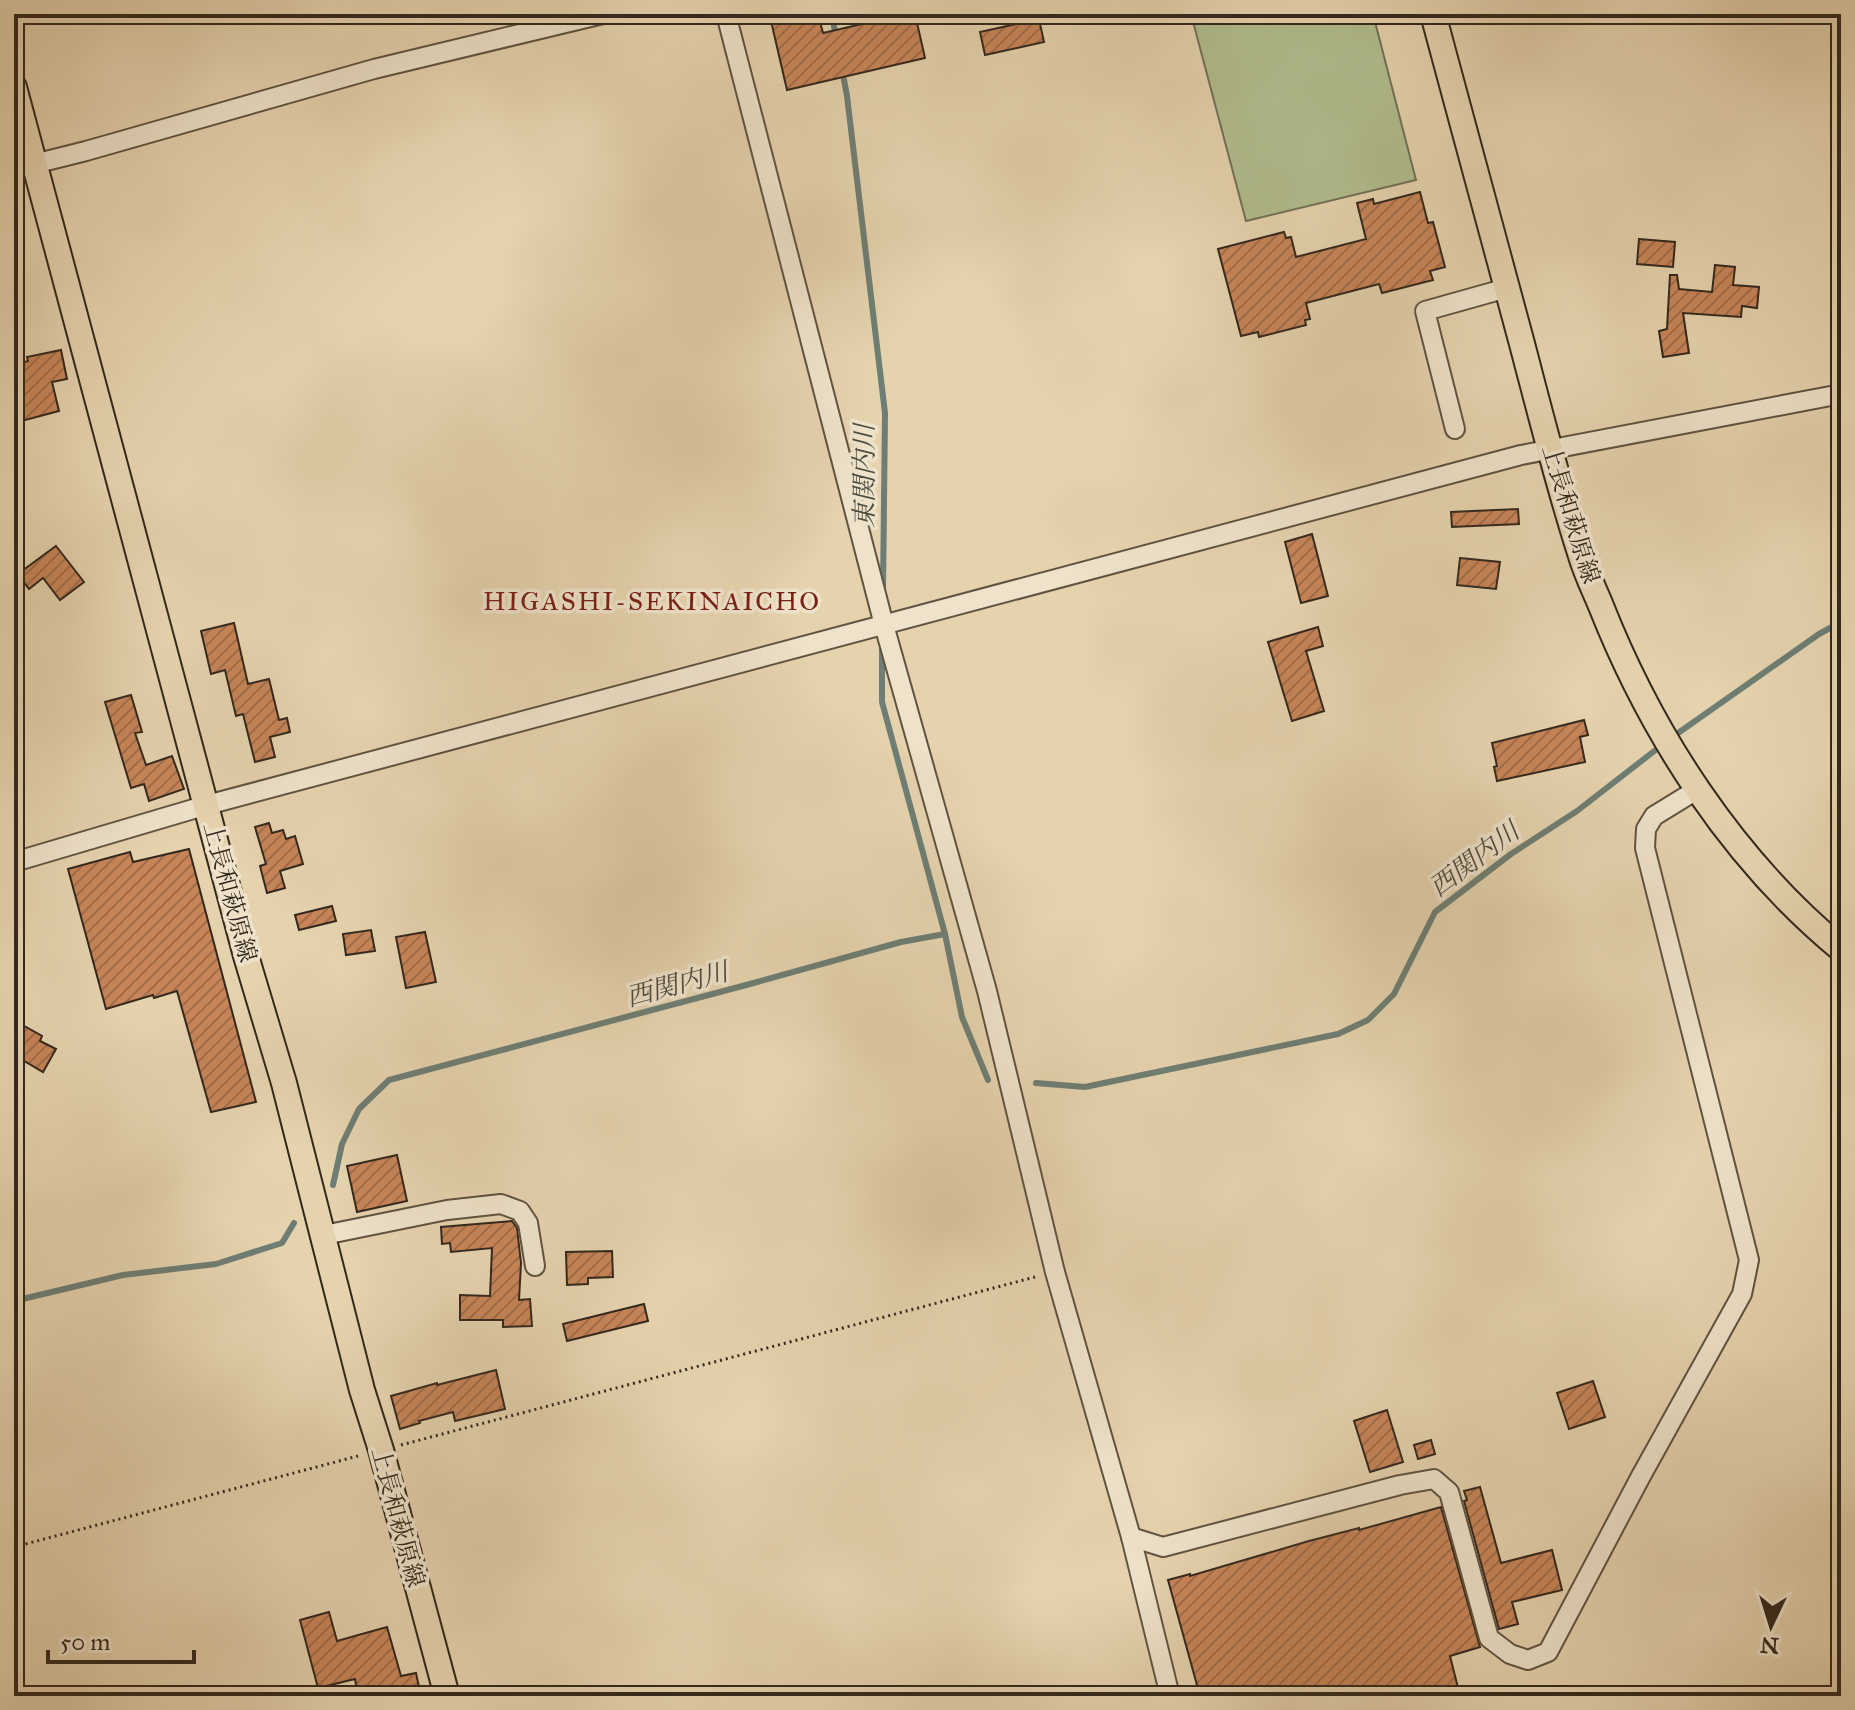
<svg xmlns="http://www.w3.org/2000/svg" width="1855" height="1710" font-family="'IM FELL Great Primer','Noto Serif JP',serif">
  <style>
    .park { fill: #b1bd8e; stroke: #727256; stroke-width: 2 }
    .lines { fill: none; stroke-linecap: round; stroke-linejoin: round }
    .stream { stroke: #6e7e74; stroke-width: 6 }
    .building { fill: url(#building-hatch); stroke: #33281d; stroke-width: 2 }
    .minor-casing { stroke: #605341; stroke-width: 22 }
    .major-casing { stroke: #33281d; stroke-width: 28 }
    .path { stroke: #33281d; stroke-width: 3; stroke-dasharray: 2 4; stroke-linecap: butt }
    .minor { stroke: #eee2ca; stroke-width: 18 }
    .major { stroke: #e5d3ae; stroke-width: 24 }
    .labels { text-anchor: middle; stroke-width: 7; stroke-linejoin: round; paint-order: stroke }
    .street-label { font-size: 24px; fill: #33281d; stroke: #eee2ca }
    .water-label { font-size: 26px; font-style: italic; fill: #4c4c41; stroke: #eee2ca }
    .neighbourhood-label { font-size: 26px; letter-spacing: 2px; fill: #7a1f14; stroke: #eee2ca }
  </style>
  <defs>
    <pattern id="building-hatch" width="6" height="6" patternUnits="userSpaceOnUse" patternTransform="scale(2)"><rect width="6" height="6" fill="#c78559"/><path d="M-1 1l2-2M0 6l6-6M5 7l2-2" fill="none" stroke="#a26d49"/></pattern>
  </defs>
  <rect width="100%" height="100%" fill="#e5d3ae"/>
  <filter id="stains"><feTurbulence type="fractalNoise" baseFrequency=".0025" numOctaves="4"/><feColorMatrix values="0 0 0 0 .2 0 0 0 0 .09 0 0 0 0 .02 0 0 0 .5 -.17"/></filter>
  <radialGradient id="worn" r=".72"><stop offset=".6" stop-color="#630" stop-opacity="0"/><stop offset="1" stop-color="#630" stop-opacity=".3"/></radialGradient>
  <path class="park" d="M1191 14H1373L1416 180 1246 221Z"/>
  <g class="lines">
    <g class="stream">
      <path d="M832 14 836 38"/>
      <path d="M842 69 847 96 885 413 883 591"/>
      <path d="M882 646V702L945 934 962 1017 988 1080"/>
      <path d="M1671 738 1819 634 1841 622"/>
      <path d="M1036 1083 1085 1087 1338 1034 1368 1020 1394 994 1435 912 1511 854 1577 811 1662 745"/>
      <path d="M333 1185 342 1144 359 1109 389 1080 750 984 901 942 945 934"/>
      <path d="M14 1301 123 1275 216 1264 282 1243 294 1223"/>
    </g>
  </g>
  <g class="building">
    <path d="M798 14H818L823 33 905 14H915L925 58 787 90 771 21Z"/>
    <path d="M1039 19 1044 42 985 55 980 32Z"/>
    <path d="M1420 192 1428 223 1433 222 1445 267 1430 271 1433 280 1382 293 1379 284 1306 303 1310 319 1305 320 1306 325 1259 337 1258 332 1241 336 1218 249 1284 232 1286 238 1291 237 1296 257 1366 239 1357 203 1373 199 1374 204Z"/>
    <path d="M1639 239 1675 242 1673 267 1637 264Z"/>
    <path d="M1715 265 1735 267 1733 285 1759 287 1757 308 1742 306 1741 317 1683 313 1689 353 1663 357 1659 331 1667 329 1670 275H1677L1679 289 1712 292Z"/>
    <path d="M61 350 67 379 52 382 59 411 14 423V365L28 361 27 357Z"/>
    <path d="M1518 509 1519 524 1452 527 1451 512Z"/>
    <path d="M1312 534 1328 596 1301 603 1285 542Z"/>
    <path d="M56 546 84 582 60 600 43 578 29 589 18 574Z"/>
    <path d="M1460 558 1500 562 1496 589 1457 585Z"/>
    <path d="M234 623 248 684 269 679 279 720 287 718 290 732 270 737 275 757 255 762 243 714 236 716 225 670 211 674 201 631Z"/>
    <path d="M1318 627 1323 646 1306 651 1324 711 1292 721 1268 642Z"/>
    <path d="M131 695 142 732 135 733 146 765 172 756 184 789 149 801 144 784 131 788 105 702Z"/>
    <path d="M1584 720 1588 735 1580 737 1585 762 1497 781 1494 767 1497 766 1492 743Z"/>
    <path d="M269 823 272 833 283 830 286 839 295 836 303 864 280 871 285 888 267 893 260 866 266 864 255 827Z"/>
    <path d="M189 849 256 1102 211 1112 177 991 154 998 153 995 106 1009 68 869 130 852 133 862Z"/>
    <path d="M332 906 336 921 299 930 295 915Z"/>
    <path d="M371 930 375 951 346 955 343 934Z"/>
    <path d="M425 932 436 982 406 988 396 937Z"/>
    <path d="M19 1023 42 1036 40 1041 56 1049 43 1072 14 1055V1031Z"/>
    <path d="M397 1155 407 1201 357 1212 347 1166Z"/>
    <path d="M512 1221 517 1228 521 1263 519 1300 530 1299 532 1326 503 1327V1320H460V1295L490 1296 492 1248 451 1252 450 1243 442 1244 441 1227Z"/>
    <path d="M612 1251 613 1277 588 1278V1284L567 1285 566 1252Z"/>
    <path d="M644 1304 648 1321 567 1341 563 1324Z"/>
    <path d="M496 1370 505 1409 455 1421 453 1412 419 1421 420 1423 400 1429 391 1396 437 1383V1385Z"/>
    <path d="M1593 1381 1605 1417 1569 1429 1557 1393Z"/>
    <path d="M1387 1410 1403 1462 1370 1472 1354 1421Z"/>
    <path d="M1431 1440 1435 1454 1418 1459 1414 1445Z"/>
    <path d="M1480 1487 1501 1563 1552 1550 1562 1590 1512 1602 1518 1624 1499 1629 1464 1501 1467 1500 1464 1491Z"/>
    <path d="M1441 1507 1480 1647 1450 1656 1460 1696H1335L1333 1686 1296 1696H1200L1168 1580 1190 1574V1576L1309 1541 1359 1528V1530Z"/>
    <path d="M329 1612 337 1641 387 1627 401 1676 416 1673 421 1696H358L355 1679 318 1688 300 1620Z"/>
  </g>
  <g class="lines">
    <defs>
      <g id="minor">
        <path d="M726 14 884 625 987 991 1055 1272 1131 1537 1170 1696"/>
        <path d="M14 169 86 151 374 69 603 14"/>
        <path d="M1455 429 1425 311 1507 288"/>
        <path d="M14 862 207 805 1521 455 1841 394"/>
        <path d="M324 1235 447 1210 501 1204 520 1211 528 1223 535 1266"/>
        <path d="M1131 1537 1163 1547 1400 1485 1434 1479 1449 1492 1489 1638 1510 1654 1528 1660 1548 1652 1641 1476 1742 1294 1749 1260 1645 848 1646 829 1654 816 1698 789"/>
      </g>
      <g id="major">
        <path d="M1433 14C1462 123 1491 232 1521 340 1540 412 1558 485 1581 556 1586 573 1594 589 1601 606 1652 735 1733 860 1841 949"/>
        <path d="M14 87 246 956 284 1083 362 1390 381 1450 447 1696"/>
      </g>
    </defs>
    <use href="#minor" class="minor-casing"/>
    <use href="#major" class="major-casing"/>
    <g class="path">
      <path d="M401 1445 1035 1277"/>
      <path d="M14 1547 358 1456"/>
    </g>
    <use href="#minor" class="minor"/>
    <use href="#major" class="major"/>
  </g>
  <g class="labels">
    <g class="street-label">
      <text transform="translate(1571 514) rotate(73)" y="8">上長和萩原線</text>
      <text transform="translate(230 892) rotate(75)" y="8">上長和萩原線</text>
      <text transform="translate(398 1517) rotate(75)" y="8">上長和萩原線</text>
    </g>
    <g class="water-label">
      <text transform="translate(864 476) rotate(-90)" y="9">東関内川</text>
      <text transform="translate(1474 859) rotate(-37)" y="9">西関内川</text>
      <text transform="translate(677 984) rotate(-15)" y="9">西関内川</text>
    </g>
    <g class="neighbourhood-label">
      <text x="652" y="610">HIGASHI-SEKINAICHO</text>
    </g>
  </g>
  <rect width="1855" height="1710" fill="none" stroke="#e5d3ae" stroke-width="48"/>
  <rect x="16" y="16" width="1823" height="1678" fill="none" stroke="#33281d" stroke-width="4"/>
  <rect x="24" y="24" width="1807" height="1662" fill="none" stroke="#33281d" stroke-width="2"/>
  <g transform="translate(1771 1626) rotate(184)" stroke="#eee2ca" stroke-width="6" paint-order="stroke">
  <path d="M0-6L14 30L0 20L-14 30Z" fill="#33281d"/>
  <text y="-12" font-size="22" font-weight="bold" text-anchor="middle" fill="#33281d">N</text>
  </g>
  <path d="M48 1650v12h146v-12" fill="none" stroke="#33281d" stroke-width="4"/>
  <text x="60" y="1650" font-size="24" fill="#33281d" stroke="#eee2ca" stroke-width="6" paint-order="stroke">50 m</text>
  <rect width="100%" height="100%" filter="url(#stains)"/>
  <rect width="100%" height="100%" fill="url(#worn)"/>
</svg>
